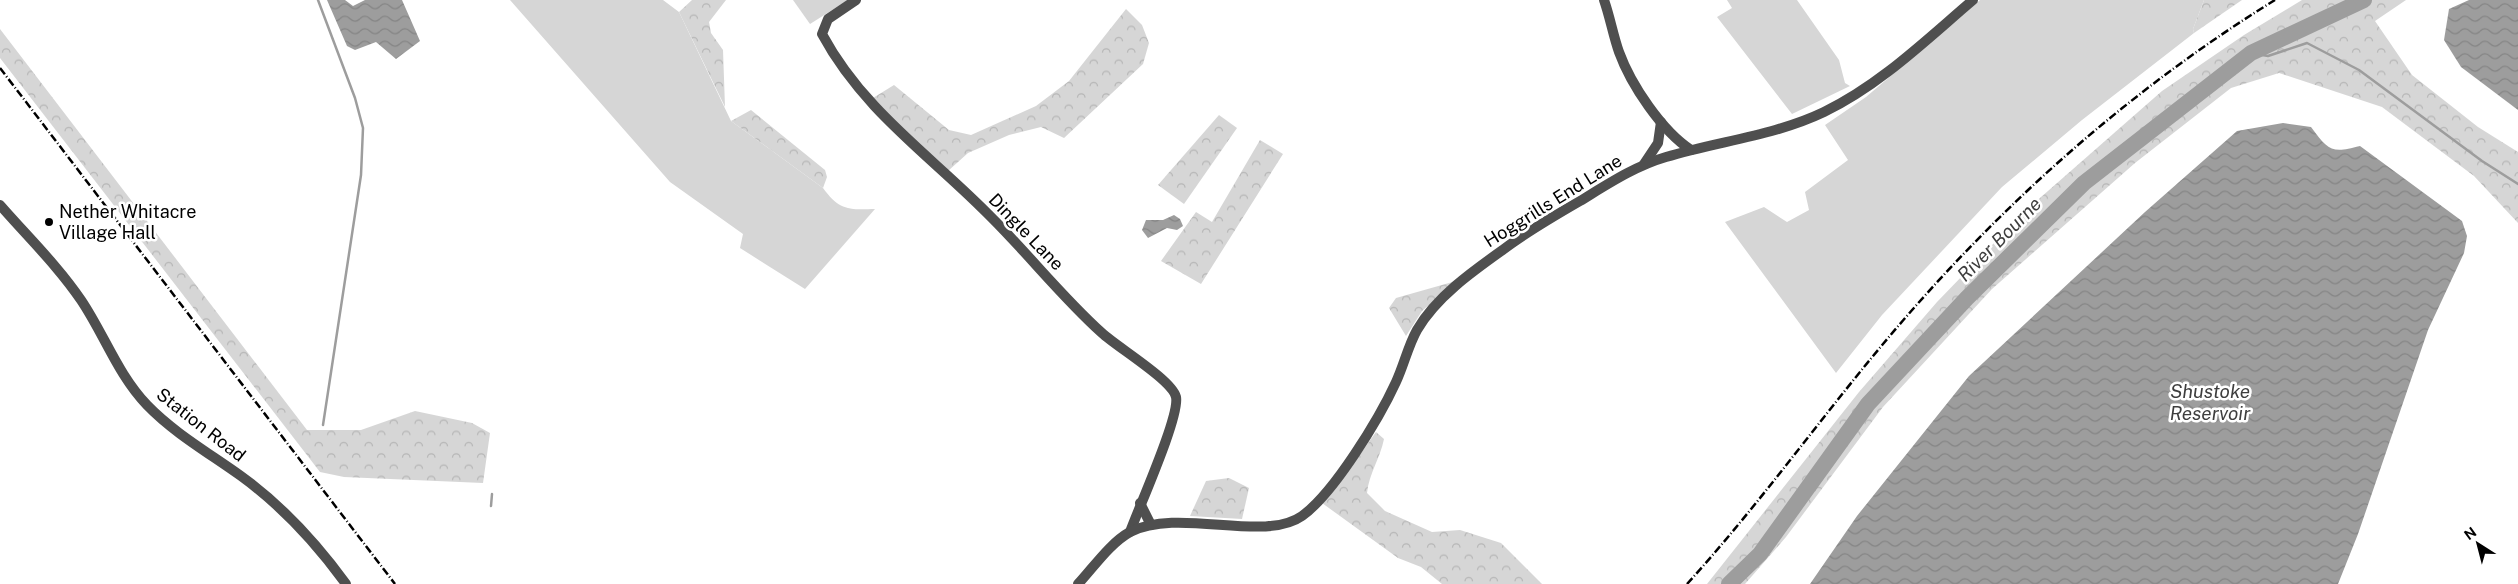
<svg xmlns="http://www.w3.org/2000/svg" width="2518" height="584" font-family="'Public Sans',sans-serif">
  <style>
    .green { fill: #d6d6d6 }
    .forest { fill: url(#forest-crowns) }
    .water { fill: url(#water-waves) }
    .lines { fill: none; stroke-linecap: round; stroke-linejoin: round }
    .stream { stroke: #9d9d9d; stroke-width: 2.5 }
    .river { stroke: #9d9d9d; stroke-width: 16 }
    .minor { stroke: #4f4f4f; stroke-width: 10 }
    .tertiary { stroke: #4f4f4f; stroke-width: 10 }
    .rail { stroke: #000; stroke-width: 2.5; stroke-dasharray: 8 2.5 1 2.5; stroke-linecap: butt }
    .poi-dot { fill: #000; stroke: #fff; stroke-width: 2 }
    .labels { text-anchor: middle; stroke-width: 5; stroke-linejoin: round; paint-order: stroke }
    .street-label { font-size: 18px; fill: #000; stroke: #fff }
    .poi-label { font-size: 18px; fill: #000; stroke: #fff; text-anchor: start }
    .water-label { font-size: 19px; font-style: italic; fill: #3e3e3e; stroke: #fff }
  </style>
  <defs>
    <pattern id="forest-crowns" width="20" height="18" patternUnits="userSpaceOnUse" patternTransform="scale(1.25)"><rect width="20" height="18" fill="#d6d6d6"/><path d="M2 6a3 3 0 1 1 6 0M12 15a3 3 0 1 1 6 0" fill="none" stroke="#b6b6b6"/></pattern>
    <pattern id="water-waves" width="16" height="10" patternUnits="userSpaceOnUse" patternTransform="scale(1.25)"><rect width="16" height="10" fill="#9d9d9d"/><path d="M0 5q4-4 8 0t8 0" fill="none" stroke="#858585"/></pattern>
  </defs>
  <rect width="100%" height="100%" fill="#fff"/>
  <g class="green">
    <path d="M510 0H663L679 12 731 121 823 188C839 210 848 210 875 209L805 289 740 248 743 234 670 182Z"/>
    <path d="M793 0H848L810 24Z"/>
    <path d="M1727 0H1797L1839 60 1845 83 1850 86 1792 114 1717 17 1732 8Z"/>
    <path d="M1980 0H2204L2193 29 2194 33 2082 120 2002 187 1882 315 1836 373 1725 222 1764 207 1787 222 1809 210 1805 192 1848 160 1825 125 1866 97Z"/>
  </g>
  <g class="forest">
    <path d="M692 0H726L709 22 711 33 723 50 725 107 679 12Z"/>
    <path d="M2204 0H2242L2194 33 2193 29Z"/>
    <path d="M2302 0H2406L2375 21 2412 75 2478 127 2518 152V223L2474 176 2382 107 2279 73 2231 88 2135 163 1992 289 1883 407 1786 537 1745 584H1707L1859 392 1937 302 2024 212 2162 91 2244 35Z"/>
    <path d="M1126 9 1142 25 1149 43 1143 64 1064 138 1041 127 1009 135 968 153 948 171 903 130 873 98 894 85 949 130 971 135 1036 106 1069 81Z"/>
    <path d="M0 29 307 430H361L415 411 472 423 490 433 483 483 344 477 320 472 0 58Z"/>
    <path d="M751 110 825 170 827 177 823 188 731 121Z"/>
    <path d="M1219 115 1237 128 1184 204 1158 185Z"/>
    <path d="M1260 140 1283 154 1201 284 1161 261 1196 212 1212 222Z"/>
    <path d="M1456 281 1422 311 1406 336 1389 308 1396 298Z"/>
    <path d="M1376 432 1384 439C1380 459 1369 473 1367 493L1385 511 1432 532 1460 530 1501 543 1542 584H1442L1421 567 1398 558 1322 503 1335 489Z"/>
    <path d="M1229 478 1249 488 1242 519 1190 516 1206 481Z"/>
  </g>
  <g class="water">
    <path d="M327 0H345L353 6 365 0H402L420 41 396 59 376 42 355 50 347 46Z"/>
    <path d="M2469 0H2518V110L2461 67 2444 40 2449 9Z"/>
    <path d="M2283 123 2311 127C2328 150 2331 154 2360 146L2462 221 2467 236 2464 253 2428 330 2358 534 2338 584H1810L1857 516 1969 376 2145 212 2237 131Z"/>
    <path d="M1174 215 1180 219 1183 226 1177 230 1167 228 1148 238 1142 230 1146 220H1163Z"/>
  </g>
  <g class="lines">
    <g class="stream">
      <path d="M318 0 355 98 363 128 361 175 323 425"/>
      <path d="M2251 53 2268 56 2307 43 2359 70 2482 161 2518 184"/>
      <path d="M491 506 492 494"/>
    </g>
    <path class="river" d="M1729 584 1760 554 1868 404 1967 298 2084 183 2251 53 2364 0"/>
    <g class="minor">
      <path d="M856 0 828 19 822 34C864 112 933 157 993 219 1030 256 1063 298 1102 333 1117 347 1172 380 1176 397 1180 416 1139 507 1130 532"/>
      <path d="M1604 0C1610 17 1613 35 1619 52 1631 85 1662 131 1691 150"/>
      <path d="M1644 164 1658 143 1661 122"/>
      <path d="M1140 503 1151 525"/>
      <path d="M1078 584C1093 568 1110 543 1130 532 1179 507 1264 543 1302 516 1334 493 1379 419 1396 382 1404 365 1408 346 1417 330 1436 297 1473 271 1504 249 1528 231 1554 216 1580 201 1608 184 1635 166 1666 157 1718 141 1774 136 1824 112 1880 85 1926 40 1973 0"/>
    </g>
    <path class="tertiary" d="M0 205C27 236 58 266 81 300 104 334 118 375 147 405 174 433 209 453 241 476 281 505 317 544 346 584"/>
    <g class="rail">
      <path d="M0 68 395 584"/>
      <path d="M1687 584C1757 507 1817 423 1883 344 1995 210 2126 92 2275 0"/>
    </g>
  </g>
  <circle class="poi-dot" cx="49" cy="222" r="5"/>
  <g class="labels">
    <g class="street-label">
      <text transform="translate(1553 201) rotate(-32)" y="6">Hoggrills End Lane</text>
      <text transform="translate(1026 232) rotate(46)" y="6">Dingle Lane</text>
      <text transform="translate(201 425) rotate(38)" y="6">Station Road</text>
    </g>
    <g class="poi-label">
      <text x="59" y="218">Nether Whitacre<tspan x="59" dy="21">Village Hall</tspan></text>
    </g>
    <g class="water-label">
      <text transform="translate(1999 239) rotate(-45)" y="7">River Bourne</text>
      <text x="2210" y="398">Shustoke<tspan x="2210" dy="22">Reservoir</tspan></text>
    </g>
  </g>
  <g transform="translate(2478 544) rotate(324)" stroke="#ffffff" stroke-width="4" paint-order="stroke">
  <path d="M0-4L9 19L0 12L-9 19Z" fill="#000000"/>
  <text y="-8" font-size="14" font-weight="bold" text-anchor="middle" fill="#000000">N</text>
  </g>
</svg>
